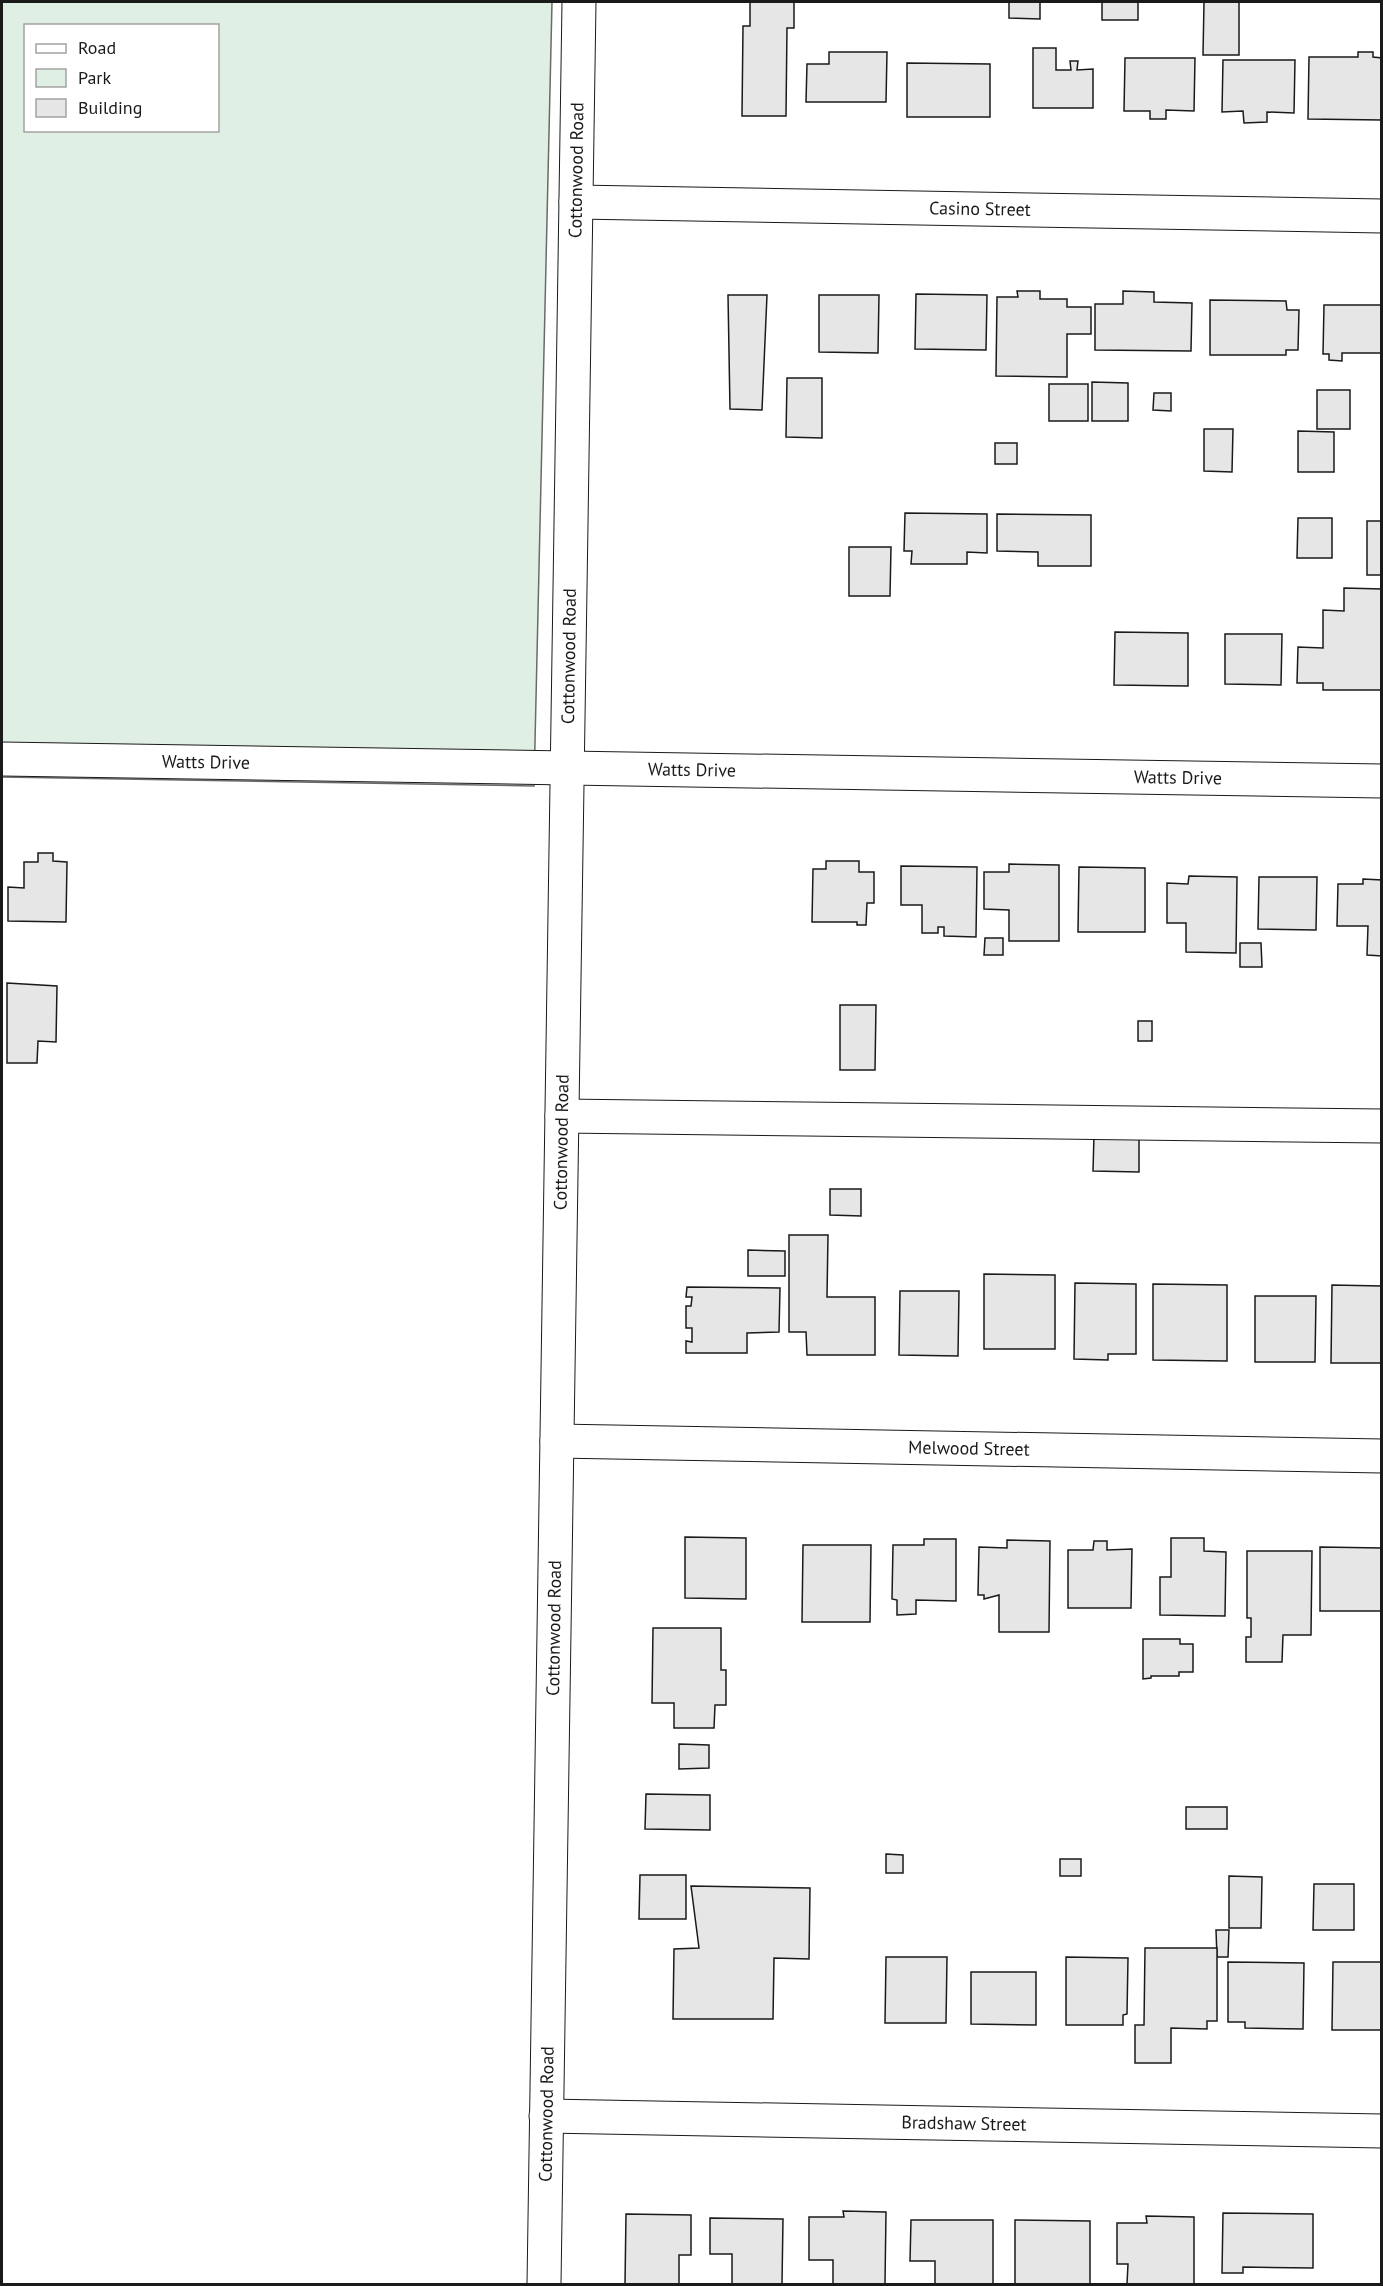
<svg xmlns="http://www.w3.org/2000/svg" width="1383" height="2286" font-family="'PT Sans',sans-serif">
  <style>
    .green { fill: #e0efe3; stroke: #6a6a6a; stroke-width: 1.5; fill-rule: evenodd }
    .building { fill: #e6e6e6; stroke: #1a1a1a; stroke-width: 1.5 }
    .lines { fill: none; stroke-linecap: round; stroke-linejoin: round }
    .minor-casing { stroke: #1a1a1a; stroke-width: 35 }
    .minor { stroke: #fff; stroke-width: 33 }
    .labels { text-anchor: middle; stroke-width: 4.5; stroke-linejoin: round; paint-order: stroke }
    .street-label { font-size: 18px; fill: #1a1a1a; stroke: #fff }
  </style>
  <rect width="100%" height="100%" fill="#fff"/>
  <path class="green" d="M2 2H552L534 786 2 777ZM26 26H218V130H26Z"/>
  <g class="building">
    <path d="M750 2H794V28H787L786 116H742L743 26H750Z"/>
    <path d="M1009 2H1040V19L1009 18Z"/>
    <rect x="1102" y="2" width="36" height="18"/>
    <path d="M1204 2H1239V55H1203Z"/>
    <path d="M1033 48H1056V70H1071L1070 61H1078L1077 70 1093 69V108H1033Z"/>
    <path d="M829 52H887L886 102H806L807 64H829Z"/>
    <path d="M1358 52H1373V57L1382 58V120L1308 119 1309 57H1358Z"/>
    <path d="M1125 58H1195L1194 111 1166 110V119H1150V111H1124Z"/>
    <path d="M1223 60H1295L1294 113 1267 112V122L1244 123 1243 111 1222 112Z"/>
    <path d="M907 63 990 64V117H907Z"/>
    <path d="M1017 291H1040V299H1067V307H1091V334H1067V377L996 376 997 297H1018Z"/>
    <path d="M1123 291 1154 292V302L1192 303 1191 351 1095 350V304H1123Z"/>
    <path d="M916 294 987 295 986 350 915 349Z"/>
    <path d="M728 295H767L762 410 730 409Z"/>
    <path d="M819 295H879L878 353 819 352Z"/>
    <path d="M1210 300 1286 301 1287 310H1299L1298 350H1286V355H1210Z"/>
    <path d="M1324 305H1382V353H1342V361L1329 360V354H1323Z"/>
    <path d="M787 378H822V438L786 437Z"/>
    <path d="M1092 382 1128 383V421H1092Z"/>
    <rect x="1049" y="384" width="39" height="37"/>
    <rect x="1317" y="390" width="33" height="39"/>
    <path d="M1154 393H1171V411L1153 410Z"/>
    <path d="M1204 429H1233L1232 472 1204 471Z"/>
    <path d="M1298 431 1334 432V472H1298Z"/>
    <rect x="995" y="443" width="22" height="21"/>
    <path d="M905 513 987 514V553L967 552V564H911L912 551H904Z"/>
    <path d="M997 514 1091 515V566H1038V552L997 551Z"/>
    <path d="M1298 518H1332V558H1297Z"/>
    <rect x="1367" y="521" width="15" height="54"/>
    <path d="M849 547H891L890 596H849Z"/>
    <path d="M1344 588 1382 589V690H1323V683H1297L1298 647 1323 648V610L1344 611Z"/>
    <path d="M1115 632 1188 633V686L1114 685Z"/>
    <path d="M1225 634H1282L1281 685 1225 684Z"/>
    <path d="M38 853H53V861L67 862 66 922 8 921V887L24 888V862H38Z"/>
    <path d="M826 861H859V872H874V903H867L866 925H857V922H812L813 869H826Z"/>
    <path d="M1009 864 1059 865V941H1009V910L984 909V872H1009Z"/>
    <path d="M901 866 977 867 976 937 944 936V927H938V933H922V905H901Z"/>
    <path d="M1079 867 1145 868V932H1078Z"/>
    <path d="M1189 876 1237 877 1236 953 1186 952V923H1167V883L1188 884Z"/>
    <path d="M1259 877H1317L1316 930 1258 929Z"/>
    <path d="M1363 879 1382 880V956L1367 955 1368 926H1337L1338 884H1363Z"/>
    <path d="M985 938H1003V955H984Z"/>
    <path d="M1240 943H1261L1262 967H1240Z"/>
    <path d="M7 983 57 986 56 1042 38 1041 37 1063H7Z"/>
    <path d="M840 1005H876L875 1070H840Z"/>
    <rect x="1138" y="1021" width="14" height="20"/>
    <path d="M1094 1135H1139V1172L1093 1171Z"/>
    <path d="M830 1189H861V1216L830 1215Z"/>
    <path d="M789 1235H828L827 1297H875V1355H807L806 1332H789Z"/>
    <path d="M748 1250 785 1251V1276H748Z"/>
    <path d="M984 1274 1055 1275V1349H984Z"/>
    <path d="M1075 1283 1136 1284V1354H1108V1360L1074 1359Z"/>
    <path d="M1153 1284 1227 1285V1361L1153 1360Z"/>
    <path d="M1332 1285 1382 1286V1363H1331Z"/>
    <path d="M687 1287 780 1288 779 1332 747 1333V1353H686V1341L692 1342V1328H686V1306H691L692 1297H686Z"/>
    <path d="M900 1291H959L958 1356 899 1355Z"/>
    <path d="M1255 1296H1316L1315 1362H1255Z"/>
    <path d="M685 1537 746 1538V1599L685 1598Z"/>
    <path d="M1171 1538H1204V1551L1226 1552 1225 1616 1160 1615V1577H1171Z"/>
    <path d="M924 1539H956V1601L916 1600V1614L897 1615V1600L892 1599 893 1545H924Z"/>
    <path d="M1007 1540 1050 1541 1049 1632H999V1595L984 1599V1595H978L979 1547 1007 1548Z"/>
    <path d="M1094 1541H1107V1550L1132 1549 1131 1608H1068V1550H1093Z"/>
    <path d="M803 1545H871L870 1622H802Z"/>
    <path d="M1320 1547 1382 1548V1611H1320Z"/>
    <path d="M1247 1551H1312L1311 1635H1283L1282 1662H1246V1637H1251V1618H1247Z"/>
    <path d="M653 1628H721V1670H726V1705H715L714 1728H674V1703H652Z"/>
    <path d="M1143 1639H1180V1644H1193V1672H1179V1676H1151V1678L1143 1679Z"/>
    <path d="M679 1744 709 1745V1768L679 1769Z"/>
    <path d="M646 1794 710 1795V1830L645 1829Z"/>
    <rect x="1186" y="1807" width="41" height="22"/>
    <path d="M886 1854 903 1855V1873H886Z"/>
    <rect x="1060" y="1859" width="21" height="17"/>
    <path d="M640 1875H686V1919H639Z"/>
    <path d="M1229 1876 1262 1877 1261 1928H1229Z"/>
    <path d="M1314 1884H1354V1930H1313Z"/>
    <path d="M691 1886 810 1888 809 1959 774 1958 773 2019H673L674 1949 699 1948Z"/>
    <path d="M1216 1930H1229L1228 1957H1217Z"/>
    <path d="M1145 1948H1217V2021H1207V2029L1171 2028V2063H1135V2025H1144Z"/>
    <path d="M886 1957H947L946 2023H885Z"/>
    <path d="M1066 1957 1128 1958 1127 2014 1123 2015V2025H1066Z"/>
    <path d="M1228 1962 1304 1963 1303 2029 1245 2028V2022H1228Z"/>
    <path d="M1333 1962H1382V2030H1332Z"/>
    <path d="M971 1972H1036V2025L971 2024Z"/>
    <path d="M843 2211 886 2212 885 2284H833V2260H809V2217H844Z"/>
    <path d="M1223 2213 1313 2214V2268L1243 2267V2273H1222Z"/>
    <path d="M626 2214 691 2215V2255H679V2284H625Z"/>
    <path d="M1146 2216 1194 2217V2284H1127L1128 2264H1117V2223H1147Z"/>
    <path d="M710 2218 783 2219 782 2284H732V2254H710Z"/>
    <path d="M911 2220H993V2284H935V2261H910Z"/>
    <path d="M1015 2220 1090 2221V2284H1015Z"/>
  </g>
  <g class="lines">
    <defs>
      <g id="minor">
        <path id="s1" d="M576 202 1382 216"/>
        <path id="s2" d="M2 759 1382 781"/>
        <path d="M562 1116 1382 1126"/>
        <path id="s3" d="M557 1441 1382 1456"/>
        <path id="s4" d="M546 2116 1382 2131"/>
        <path id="s5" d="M544 2284 579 2"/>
      </g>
    </defs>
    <use href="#minor" class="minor-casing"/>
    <use href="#minor" class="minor"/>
  </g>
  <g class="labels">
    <g class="street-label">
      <text dy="6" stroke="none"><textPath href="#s5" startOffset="2114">Cottonwood Road</textPath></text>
      <text dy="6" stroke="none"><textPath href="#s1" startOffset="404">Casino Street</textPath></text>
      <text dy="6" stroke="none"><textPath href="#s5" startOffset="1628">Cottonwood Road</textPath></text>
      <text dy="6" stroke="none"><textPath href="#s2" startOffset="204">Watts Drive</textPath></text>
      <text dy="6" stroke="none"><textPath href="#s2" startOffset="690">Watts Drive</textPath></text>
      <text dy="6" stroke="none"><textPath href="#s2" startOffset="1176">Watts Drive</textPath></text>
      <text dy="6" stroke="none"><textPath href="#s5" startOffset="1142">Cottonwood Road</textPath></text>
      <text dy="6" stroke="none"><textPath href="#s3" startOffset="412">Melwood Street</textPath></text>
      <text dy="6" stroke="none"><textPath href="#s5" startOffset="656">Cottonwood Road</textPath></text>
      <text dy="6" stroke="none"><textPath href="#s5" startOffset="170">Cottonwood Road</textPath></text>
      <text dy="6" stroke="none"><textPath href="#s4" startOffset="418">Bradshaw Street</textPath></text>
    </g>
  </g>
  <rect width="1383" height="2286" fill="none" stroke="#1a1a1a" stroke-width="6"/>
  <rect x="24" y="24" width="195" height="108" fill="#ffffff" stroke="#a3a3a3" stroke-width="1.5"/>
  <rect x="36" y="44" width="30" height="9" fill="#ffffff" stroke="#a3a3a3" stroke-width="1.5"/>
  <text x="78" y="54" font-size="18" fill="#1a1a1a">Road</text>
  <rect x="36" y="69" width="30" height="18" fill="#e0efe3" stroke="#a3a3a3" stroke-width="1.5"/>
  <text x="78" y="84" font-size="18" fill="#1a1a1a">Park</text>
  <rect x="36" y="99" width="30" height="18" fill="#e6e6e6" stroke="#a3a3a3" stroke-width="1.5"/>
  <text x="78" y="114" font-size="18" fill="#1a1a1a">Building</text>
</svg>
